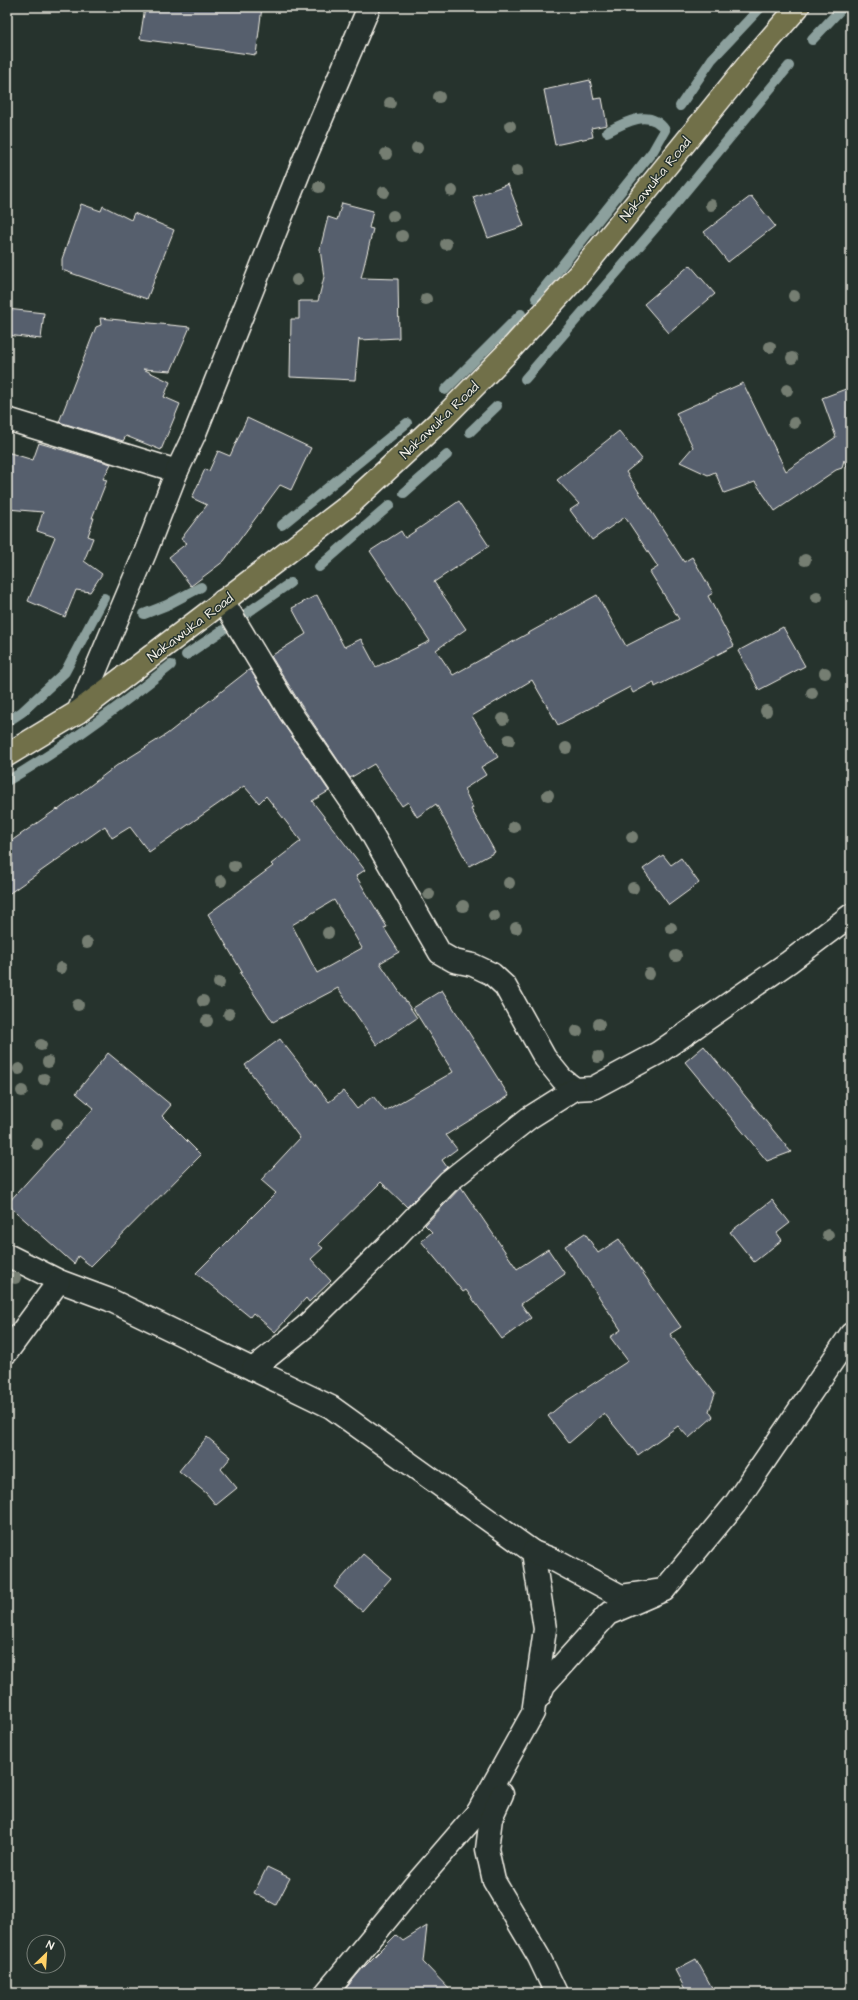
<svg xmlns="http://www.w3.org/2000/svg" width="858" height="2000" font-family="'Architects Daughter',sans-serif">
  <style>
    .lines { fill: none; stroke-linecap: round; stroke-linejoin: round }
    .stream { stroke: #8ca09d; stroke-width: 10 }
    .building { fill: #565f6d; stroke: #f4f1e8; fill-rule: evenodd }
    .minor-casing { stroke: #f4f1e8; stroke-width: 25 }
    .major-casing { stroke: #f4f1e8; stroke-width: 25 }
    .minor { stroke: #26332d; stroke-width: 22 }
    .major { stroke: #71704a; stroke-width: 22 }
    .tree { fill: #757e72 }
    .labels { text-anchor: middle; stroke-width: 3; stroke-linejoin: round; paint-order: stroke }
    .street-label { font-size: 14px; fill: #f4f1e8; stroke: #26332d }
  </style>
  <rect width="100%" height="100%" fill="#26332d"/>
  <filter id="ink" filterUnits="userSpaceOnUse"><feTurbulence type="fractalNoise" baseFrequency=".025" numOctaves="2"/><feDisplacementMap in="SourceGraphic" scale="8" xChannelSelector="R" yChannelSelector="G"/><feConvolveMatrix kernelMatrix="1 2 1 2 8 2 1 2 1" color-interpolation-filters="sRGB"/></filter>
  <g filter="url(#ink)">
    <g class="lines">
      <g class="stream">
        <path d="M812 40 843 7"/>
        <path d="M680 106 712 59 761 7"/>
        <path d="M536 298 653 151 665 130C650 108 625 122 607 132"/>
        <path d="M525 379 661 221 789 66"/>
        <path d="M445 390 521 314"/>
        <path d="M470 432 497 406"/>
        <path d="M404 493 447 455"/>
        <path d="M282 525 407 423"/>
        <path d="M319 567 390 505"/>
        <path d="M144 614 167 605 201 587"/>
        <path d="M244 615 290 583"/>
        <path d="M186 655 223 630"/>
        <path d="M7 722 22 712 65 672 104 598"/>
        <path d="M7 781C64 748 119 707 171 665"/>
      </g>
    </g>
    <g class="building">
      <path d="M145 7H262L256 55 140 39Z"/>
      <path d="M590 80 594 99 602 98 607 125 591 128 593 137 555 145 544 90Z"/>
      <path d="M508 184 524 226 488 238 473 197Z"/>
      <path d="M751 196 775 226 728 262 704 232Z"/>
      <path d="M342 203 373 211 369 228 373 229 361 278 398 279 399 338 360 340 359 338 355 380 290 377 291 319H299V301H318L324 277 320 249 328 217 337 220Z"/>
      <path d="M81 204 101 211 103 206 131 220 134 213 174 230 147 299 62 270V259Z"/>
      <path d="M690 265 715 294 669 333 644 304Z"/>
      <path d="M7 309 44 313 41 339 7 335Z"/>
      <path d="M100 318 190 327 171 371 143 369 170 382 164 397 180 404 161 450 126 436 123 441 59 422 96 327 101 325Z"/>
      <path d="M743 383 786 471 836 437 822 398 851 387V468L848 469 844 460 842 468 836 470 775 511 755 482 724 493 715 472 708 475 680 462 693 447 676 413Z"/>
      <path d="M247 418 311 448 291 490 280 485 224 561 191 586 169 557 187 543 181 539 207 505 192 498 205 469 209 471 218 451 230 456Z"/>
      <path d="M619 431 642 459 626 472 684 562 692 557 713 593 708 596 734 646 655 687 654 682 633 693 630 687 558 725 532 680 472 716 498 757 481 767 486 775 464 789 473 808 471 809 495 852 469 866 436 804 417 817 408 802 402 806 374 764 350 778 301 705 271 656 306 634 292 608 317 595 344 647 361 639 376 667 430 641 370 551 401 531 405 538 459 501 489 546 434 582 466 629 436 650 453 675 597 595 626 646 679 619 650 572 658 567 625 517 592 540 570 510 579 504 557 480Z"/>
      <path d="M39 443 111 464 103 479 107 480 92 518H94L88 536 93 538 84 561 102 574 90 592 76 590 65 617 28 601 55 537 37 531 43 512 7 509V452L33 460Z"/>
      <path d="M783 627 805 666 759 690 738 651Z"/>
      <path d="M250 669 280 719 329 791 312 801 365 870 356 876 387 927 384 928 399 952 380 963 417 1018 377 1045 338 988 273 1022 240 973 242 972 208 914 273 866 271 864 301 841 266 796 259 803 244 786 149 852 130 827 112 838 105 826 7 895V844L57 809 58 810 116 766 167 734ZM334 900 362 948 317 973 292 925Z"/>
      <path d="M663 855 671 865 681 858 699 883 669 905 643 869Z"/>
      <path d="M442 990 509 1096 446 1135 457 1149 442 1160 447 1167 407 1207 381 1182 318 1244 323 1248 311 1259 331 1281 309 1302 306 1298 275 1332 253 1313 250 1317 196 1273 276 1193 261 1180 300 1138 245 1065 280 1039 329 1102 343 1091 357 1109 373 1096 385 1111 453 1072 413 1008Z"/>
      <path d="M704 1046 791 1152 767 1161 685 1062Z"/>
      <path d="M108 1053 171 1105 162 1116 201 1155 91 1266 78 1256 74 1264 7 1204 94 1108 76 1093Z"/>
      <path d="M461 1187 517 1269 548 1249 565 1274 521 1304 531 1318 502 1339 466 1290 463 1292 421 1241 432 1232 425 1225Z"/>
      <path d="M772 1200 790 1223 777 1233 782 1240 754 1262 730 1232Z"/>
      <path d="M585 1233 598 1253 619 1239 681 1327 670 1334 715 1394 709 1411 713 1417 689 1438 678 1426 638 1455 604 1413 569 1443 548 1416 565 1402 628 1361 610 1337 621 1330 565 1246Z"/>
      <path d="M207 1437 231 1457 221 1469 237 1488 216 1505 206 1493 179 1471Z"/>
      <path d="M363 1554 391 1578 362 1611 334 1587Z"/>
      <path d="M267 1867 290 1878 276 1905 254 1893Z"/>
      <path d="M427 1926 423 1962 453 1993H342L362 1969 396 1935 403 1941Z"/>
      <path d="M696 1959 715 1993H687L675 1970Z"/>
    </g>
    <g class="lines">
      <defs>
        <g id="minor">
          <path d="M7 419 177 471"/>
          <path d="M223 601 290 712 364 820 440 953 454 961 473 965 492 974 505 986 545 1058 562 1079 575 1089 593 1088 658 1053 789 962 851 915"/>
          <path d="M78 712 145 553 177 471 195 433 304 160 369 7"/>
          <path d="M7 1255 59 1281 110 1300 331 1407 533 1552 545 1629 533 1713 478 1812 415 1885 326 1993"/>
          <path d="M7 1352 59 1281"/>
          <path d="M253 1369 306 1326 393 1240 448 1182 529 1118 575 1089"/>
          <path d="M533 1552 554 1560 621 1596 664 1590 735 1504 851 1334"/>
          <path d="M539 1697 544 1685 608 1614 664 1590"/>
          <path d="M502 1794 491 1818 487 1849 494 1881 539 1957 556 1993"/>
        </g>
        <path id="major" d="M7 755 78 712 347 507 443 418 507 353 579 274 751 61 798 7"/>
      </defs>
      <use href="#minor" class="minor-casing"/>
      <use href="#major" class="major-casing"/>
      <use href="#minor" class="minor"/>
      <use href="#major" class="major"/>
    </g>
    <g class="tree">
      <circle cx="439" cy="97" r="6"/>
      <circle cx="390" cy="103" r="6"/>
      <circle cx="510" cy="126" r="6"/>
      <circle cx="417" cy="148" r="6"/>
      <circle cx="386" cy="154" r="6"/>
      <circle cx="517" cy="171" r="6"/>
      <circle cx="319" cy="187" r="6"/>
      <circle cx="452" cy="191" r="6"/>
      <circle cx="384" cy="192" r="6"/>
      <circle cx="711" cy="205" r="6"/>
      <circle cx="393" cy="216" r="6"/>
      <circle cx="402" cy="236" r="6"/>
      <circle cx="446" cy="244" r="6"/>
      <circle cx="297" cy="280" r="6"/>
      <circle cx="794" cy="296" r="6"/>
      <circle cx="426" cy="299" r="6"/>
      <circle cx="770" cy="347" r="6"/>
      <circle cx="792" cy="358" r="6"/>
      <circle cx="787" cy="390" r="6"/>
      <circle cx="794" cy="423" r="6"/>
      <circle cx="805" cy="560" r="6"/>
      <circle cx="817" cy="597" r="6"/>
      <circle cx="825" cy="673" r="6"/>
      <circle cx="812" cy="693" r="6"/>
      <circle cx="766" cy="711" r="6"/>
      <circle cx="503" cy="719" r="6"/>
      <circle cx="509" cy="740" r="6"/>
      <circle cx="566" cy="748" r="6"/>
      <circle cx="548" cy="795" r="6"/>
      <circle cx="514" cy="827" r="6"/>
      <circle cx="632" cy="837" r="6"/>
      <circle cx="234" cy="866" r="6"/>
      <circle cx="221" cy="881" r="6"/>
      <circle cx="509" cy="883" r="6"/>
      <circle cx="633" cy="888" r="6"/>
      <circle cx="429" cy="894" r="6"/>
      <circle cx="463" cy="906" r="6"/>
      <circle cx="494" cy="916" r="6"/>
      <circle cx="516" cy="928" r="6"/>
      <circle cx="671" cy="928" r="6"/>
      <circle cx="328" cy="933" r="6"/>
      <circle cx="87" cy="943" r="6"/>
      <circle cx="676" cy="956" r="6"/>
      <circle cx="61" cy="968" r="6"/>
      <circle cx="649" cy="974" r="6"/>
      <circle cx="219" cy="983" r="6"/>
      <circle cx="203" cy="1001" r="6"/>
      <circle cx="78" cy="1005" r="6"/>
      <circle cx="229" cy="1014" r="6"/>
      <circle cx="207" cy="1021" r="6"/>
      <circle cx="599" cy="1024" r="6"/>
      <circle cx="577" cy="1031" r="6"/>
      <circle cx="41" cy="1045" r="6"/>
      <circle cx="598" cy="1057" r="6"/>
      <circle cx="48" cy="1062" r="6"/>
      <circle cx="19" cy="1069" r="6"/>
      <circle cx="44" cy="1079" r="6"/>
      <circle cx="22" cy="1091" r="6"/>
      <circle cx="57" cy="1124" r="6"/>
      <circle cx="37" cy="1144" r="6"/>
      <circle cx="828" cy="1235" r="6"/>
      <circle cx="15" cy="1278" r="6"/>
    </g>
  </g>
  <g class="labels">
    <g class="street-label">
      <text transform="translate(655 179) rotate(-51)" y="5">Nakawuka Road</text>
      <text transform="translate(439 420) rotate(-44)" y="5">Nakawuka Road</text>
      <text transform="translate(190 627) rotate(-37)" y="5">Nakawuka Road</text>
    </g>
  </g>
  <rect width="858" height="2000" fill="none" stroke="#26332d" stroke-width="24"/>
  <rect x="12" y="12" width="834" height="1976" fill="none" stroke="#f4f1e8" stroke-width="1.5" filter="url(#ink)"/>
  <g transform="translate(46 1954) rotate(25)"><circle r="19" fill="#26332d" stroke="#787f78"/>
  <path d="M0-3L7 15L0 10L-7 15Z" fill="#ffd166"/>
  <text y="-6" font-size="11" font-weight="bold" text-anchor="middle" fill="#f4f1e8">N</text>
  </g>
</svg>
